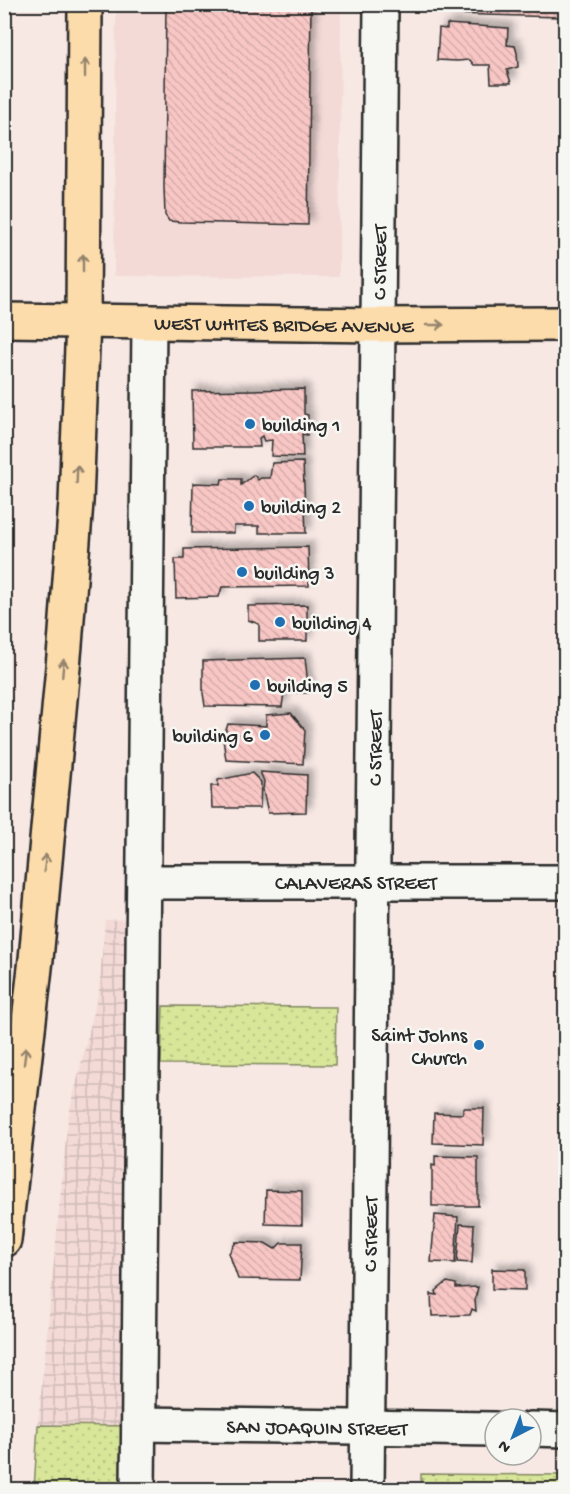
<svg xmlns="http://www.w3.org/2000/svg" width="570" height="1494" font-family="'Gochi Hand',sans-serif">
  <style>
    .built { fill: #f3dad7 }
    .industrial { fill: url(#industrial-grid) }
    .grass { fill: url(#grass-dots); stroke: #828862; stroke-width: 1.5 }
    .building { fill: url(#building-back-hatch); stroke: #2b2b2b; stroke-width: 1.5; filter: url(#shadow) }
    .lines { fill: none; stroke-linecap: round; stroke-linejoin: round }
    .minor-casing { stroke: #2b2b2b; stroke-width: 38 }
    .major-casing { stroke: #2b2b2b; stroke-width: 38 }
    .highway-casing { stroke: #2b2b2b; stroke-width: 38 }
    .minor { stroke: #f6f6f2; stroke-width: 33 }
    .major { stroke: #fddcac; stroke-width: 33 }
    .highway { stroke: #fddcac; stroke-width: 33 }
    .oneway { stroke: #94846c }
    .poi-dot { fill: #1f6fb2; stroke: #f6f6f2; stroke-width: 2 }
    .labels { text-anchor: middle; stroke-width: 5; stroke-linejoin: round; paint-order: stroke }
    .street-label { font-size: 20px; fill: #2b2b2b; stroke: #f6f6f2 }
    .poi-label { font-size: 20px; fill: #2b2b2b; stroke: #f6f6f2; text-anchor: start }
  </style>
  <defs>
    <pattern id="industrial-grid" width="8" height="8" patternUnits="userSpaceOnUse" patternTransform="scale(1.5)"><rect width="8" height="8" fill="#f3dad7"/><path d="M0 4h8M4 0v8" fill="none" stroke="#d0bbb9"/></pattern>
    <pattern id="grass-dots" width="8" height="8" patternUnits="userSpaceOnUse" patternTransform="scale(1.5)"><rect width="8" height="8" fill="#d8e699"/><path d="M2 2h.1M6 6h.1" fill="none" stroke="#bac584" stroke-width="1.8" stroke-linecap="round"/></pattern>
    <pattern id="building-back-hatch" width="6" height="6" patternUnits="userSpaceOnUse" patternTransform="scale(1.5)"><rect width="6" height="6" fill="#f8c7c5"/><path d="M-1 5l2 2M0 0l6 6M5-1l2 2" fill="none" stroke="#d5aba9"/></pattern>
    <filter id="shadow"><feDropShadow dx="5.5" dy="-5.5" stdDeviation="3" flood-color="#0004"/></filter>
  </defs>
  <rect width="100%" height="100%" fill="#f7e8e4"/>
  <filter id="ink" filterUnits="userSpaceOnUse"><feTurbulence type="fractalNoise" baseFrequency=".0167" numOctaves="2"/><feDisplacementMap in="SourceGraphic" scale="12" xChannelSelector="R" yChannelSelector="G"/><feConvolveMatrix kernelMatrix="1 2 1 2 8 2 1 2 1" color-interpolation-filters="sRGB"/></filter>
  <g filter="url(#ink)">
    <path class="built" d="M116 5H341L339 277 114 276Z"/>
    <path class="industrial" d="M140 919 135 1426 38 1425 68 1118 99 990 105 920Z"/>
    <g class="grass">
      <path d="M163 1006 336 1007 335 1065 161 1064Z"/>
      <path d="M38 1425 135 1426 136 1489 34 1490Z"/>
      <path d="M421 1474 565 1475V1489H421Z"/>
    </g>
    <g class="building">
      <path d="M166 4H311L308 225 181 222 169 221 165 215 164 187Z"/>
      <path d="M451 4H560V17L451 14Z"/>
      <path d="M447 24 508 28 507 45 515 46 517 53 518 67 507 70 511 83H491L490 65H474L470 60 457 61 437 60 439 28 447 29Z"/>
      <path d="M304 389V414L308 415 307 435 302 434 303 457 271 456 272 440 264 441 262 436 259 438 260 447H193L192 391Z"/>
      <path d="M303 462 306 533H259V526H234V533H192L193 483 221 484 222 479H241V485L254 475 258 480 261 478H270L272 463Z"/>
      <path d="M308 547 309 586 222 587 219 597 176 598 175 559H184V549Z"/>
      <path d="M307 605V641H259V624L248 620V606Z"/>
      <path d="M305 658 309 693 284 692 282 707 205 706 203 693V661Z"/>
      <path d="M291 713 305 730 303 764 226 760 223 739 228 724 266 726V715Z"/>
      <path d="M260 772 307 775 306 812 268 813 263 790 264 781Z"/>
      <path d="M252 773 261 782 260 808H212L211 786H218V780Z"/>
      <path d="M463 1108H484L483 1145 433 1143 434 1113 463 1114Z"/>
      <path d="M435 1156 478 1157V1206H432V1165L435 1166Z"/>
      <path d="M266 1190 302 1191V1225L265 1224Z"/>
      <path d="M435 1215 458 1217 455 1263 431 1262Z"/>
      <path d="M460 1224 474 1225 472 1263 457 1262Z"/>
      <path d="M236 1242 265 1243 275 1249 281 1243H302L300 1280 238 1279 229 1253Z"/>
      <path d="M492 1269 525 1270V1290L492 1289Z"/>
      <path d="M447 1282 456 1284V1288L478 1287 475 1299 476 1311 472 1309 470 1315 432 1316 431 1294 437 1295 436 1291Z"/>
    </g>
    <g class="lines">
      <defs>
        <g id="minor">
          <path id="s1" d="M144 882H566"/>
          <path id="s2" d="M139 1424 495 1429"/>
          <path d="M531 1429 566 1430"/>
          <path d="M138 1490 149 322"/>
          <path id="s3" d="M367 1490 381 4"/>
        </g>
        <g id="major">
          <path id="s4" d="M4 320 376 325 566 324"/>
          <path d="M83 321 85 4"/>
        </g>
        <path id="highway" d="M4 1240 36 959 65 645 76 502 83 321"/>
      </defs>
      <use href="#minor" class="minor-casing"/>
      <use href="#major" class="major-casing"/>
      <use href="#highway" class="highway-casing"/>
      <use href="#minor" class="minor"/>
      <use href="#major" class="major"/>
      <use href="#highway" class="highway"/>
    </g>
    <defs><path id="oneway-shaft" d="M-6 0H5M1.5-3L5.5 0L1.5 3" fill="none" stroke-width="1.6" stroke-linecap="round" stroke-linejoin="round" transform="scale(1.5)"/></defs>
    <g class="oneway">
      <use href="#oneway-shaft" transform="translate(85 68) rotate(-90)"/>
      <use href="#oneway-shaft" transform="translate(83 263) rotate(-90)"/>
      <use href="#oneway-shaft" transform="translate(435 325)"/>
      <use href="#oneway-shaft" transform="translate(77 474) rotate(-88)"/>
      <use href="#oneway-shaft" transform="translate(63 668) rotate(-85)"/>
      <use href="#oneway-shaft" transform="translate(45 863) rotate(-85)"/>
      <use href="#oneway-shaft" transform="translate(25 1056) rotate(-83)"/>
    </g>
  </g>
  <g class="poi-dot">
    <circle cx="250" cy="424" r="6"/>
    <circle cx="249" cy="506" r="6"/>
    <circle cx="242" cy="572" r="6"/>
    <circle cx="280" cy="622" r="6"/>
    <circle cx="255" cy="685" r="6"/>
    <circle cx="265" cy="735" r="6"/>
    <circle cx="479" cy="1045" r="6"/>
  </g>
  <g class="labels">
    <g class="street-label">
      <text dy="7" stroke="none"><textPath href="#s3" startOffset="1228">C STREET</textPath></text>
      <text dy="7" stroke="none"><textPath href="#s4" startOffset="280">WEST WHITES BRIDGE AVENUE</textPath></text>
      <text dy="7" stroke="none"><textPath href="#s3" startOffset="742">C STREET</textPath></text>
      <text dy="7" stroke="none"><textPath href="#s1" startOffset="212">CALAVERAS STREET</textPath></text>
      <text dy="7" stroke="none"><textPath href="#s3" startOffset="256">C STREET</textPath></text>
      <text dy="7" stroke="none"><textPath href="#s2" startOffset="178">SAN JOAQUIN STREET</textPath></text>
    </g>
    <g class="poi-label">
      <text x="262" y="431">building 1</text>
      <text x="261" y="513">building 2</text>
      <text x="254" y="579">building 3</text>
      <text x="292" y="629">building 4</text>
      <text x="267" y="692">building 5</text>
      <text x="253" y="742" text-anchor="end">building 6</text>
      <text x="467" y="1041" text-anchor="end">Saint Johns<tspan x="467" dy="23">Church</tspan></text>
    </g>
  </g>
  <rect width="570" height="1494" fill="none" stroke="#f6f6f2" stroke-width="24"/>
  <rect x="12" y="12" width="546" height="1470" fill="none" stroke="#2b2b2b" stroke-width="2" filter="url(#ink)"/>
  <g transform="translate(513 1437) rotate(222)"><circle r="28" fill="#f6f6f2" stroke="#a5a5a2" stroke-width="1.5"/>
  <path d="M0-4.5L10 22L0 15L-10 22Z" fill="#1f6fb2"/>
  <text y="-9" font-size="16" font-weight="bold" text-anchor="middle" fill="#2b2b2b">N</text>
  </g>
</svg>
